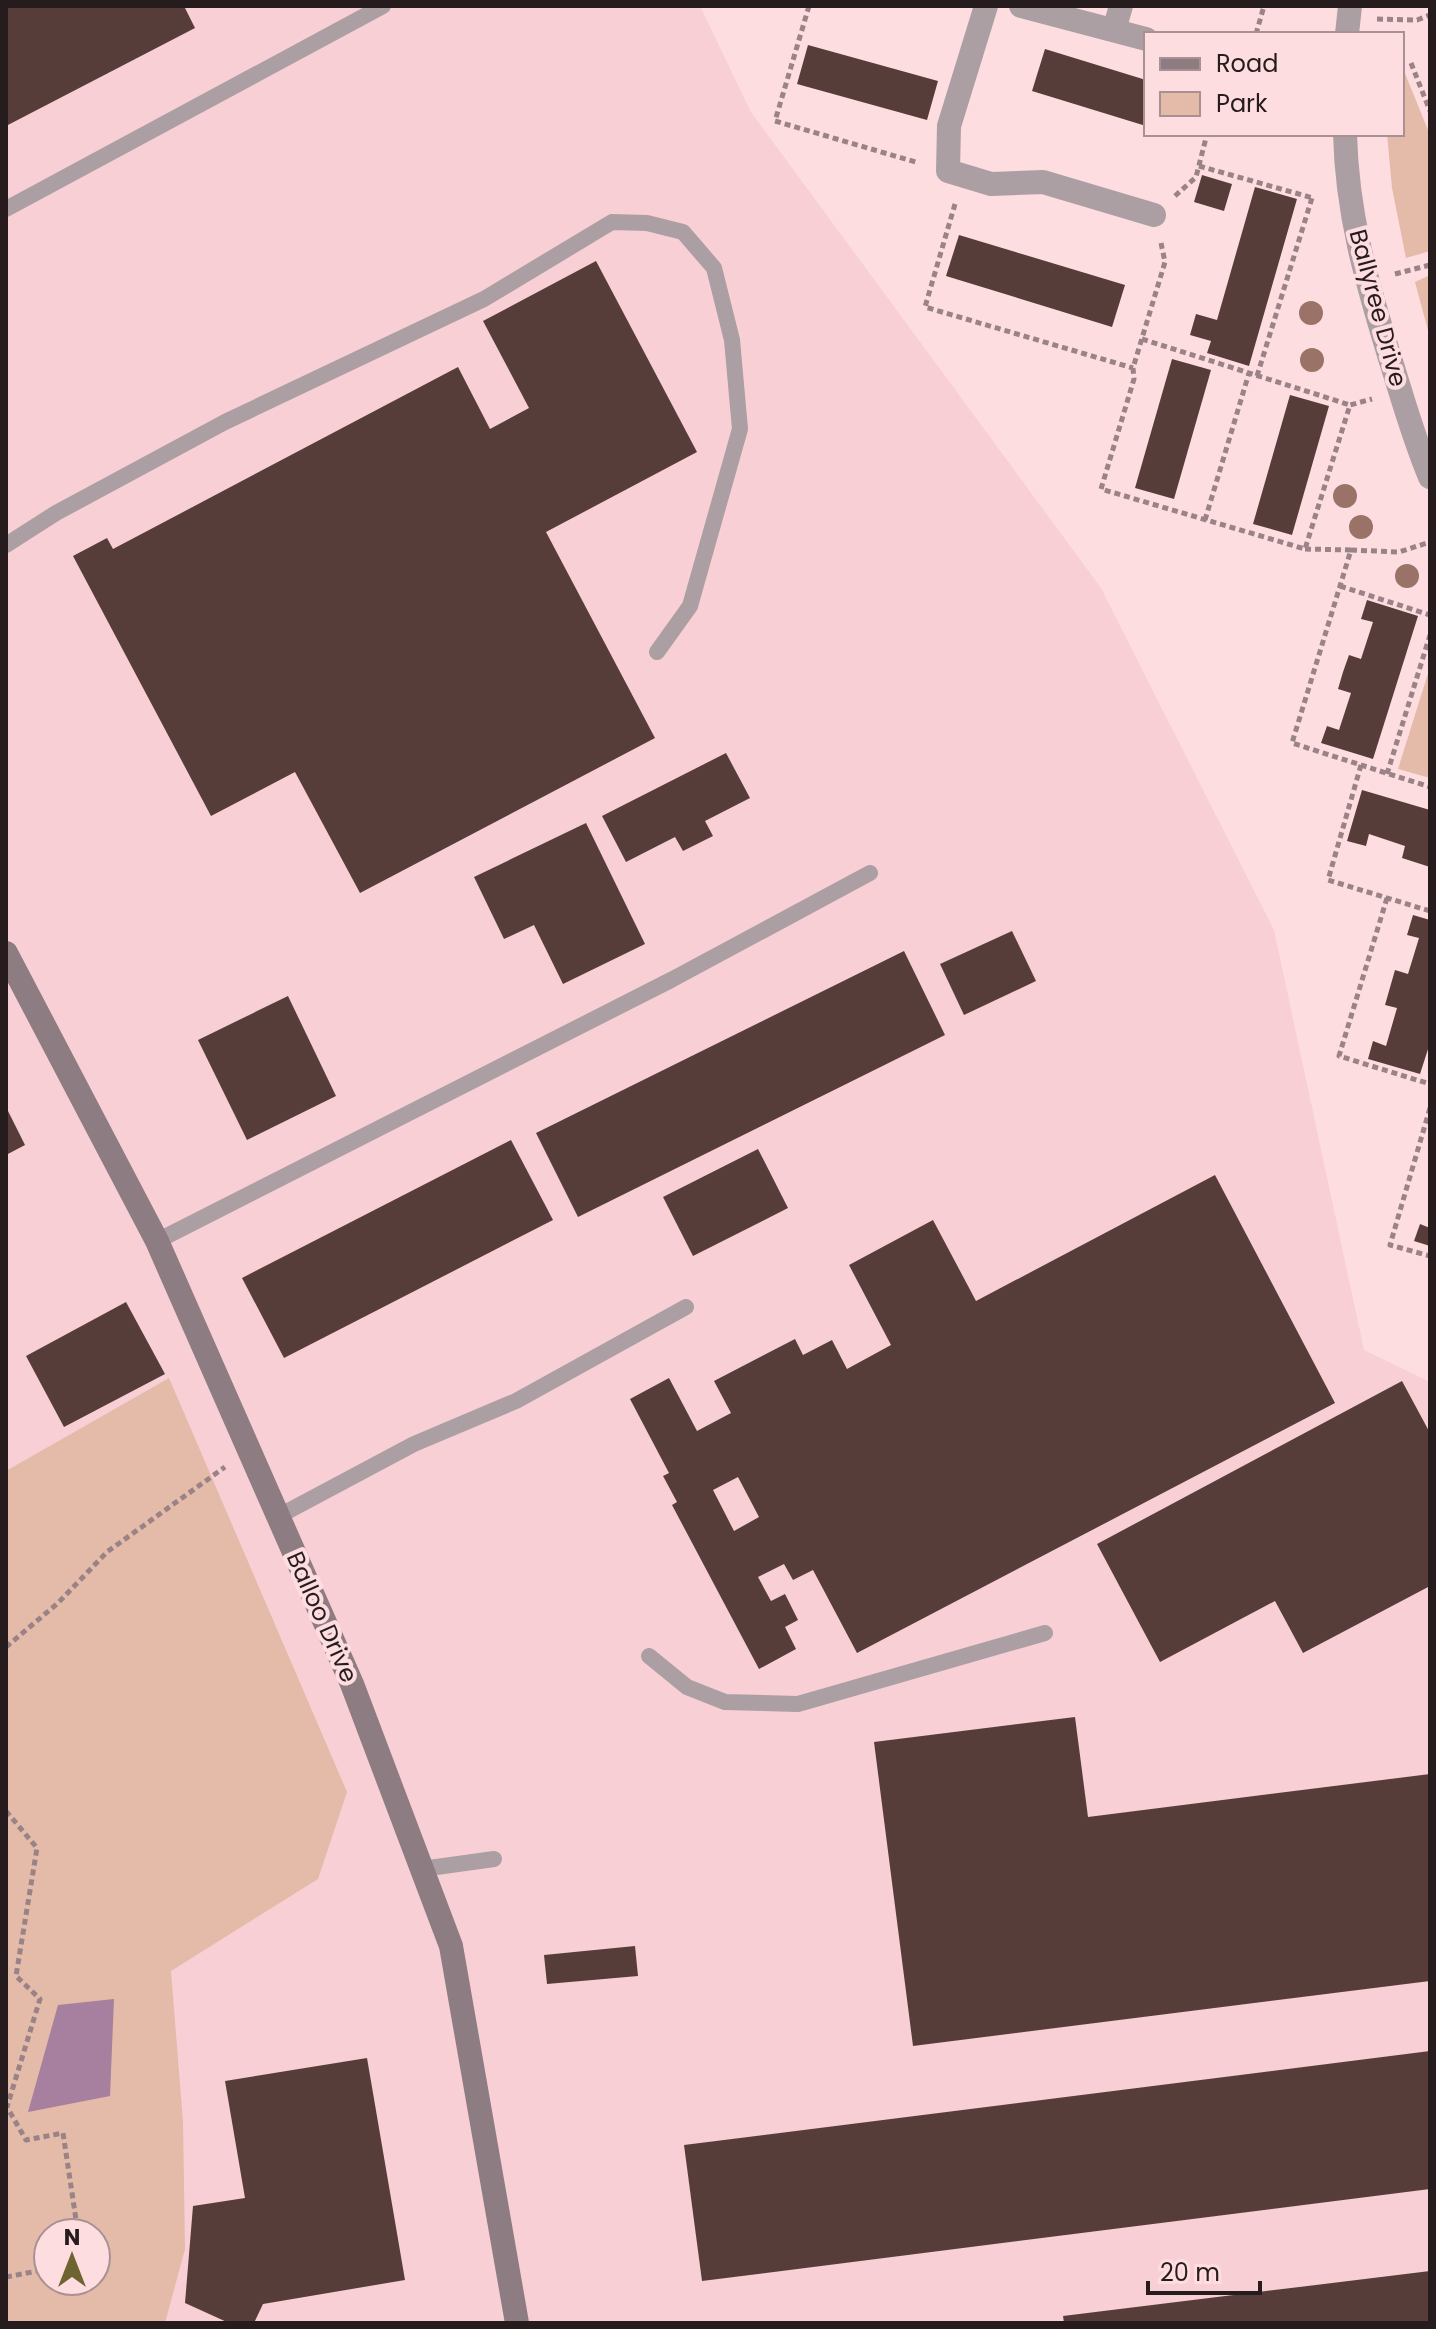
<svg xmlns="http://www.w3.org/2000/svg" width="1436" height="2329" font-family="Poppins,sans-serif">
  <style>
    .built { fill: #f8cfd4; fill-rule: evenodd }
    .green { fill: #e3bba8; fill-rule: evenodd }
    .water { fill: #a77f9f }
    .building { fill: #573d3a; fill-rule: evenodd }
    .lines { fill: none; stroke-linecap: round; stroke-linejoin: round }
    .path { stroke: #9a8386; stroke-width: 5; stroke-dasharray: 6 4; stroke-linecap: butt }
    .lane { stroke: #ab9fa4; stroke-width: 16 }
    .street { stroke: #ab9fa4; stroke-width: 24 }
    .secondary { stroke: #8e7c83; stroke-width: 24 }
    .tree { fill: #9a7267 }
    .labels { text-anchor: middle; stroke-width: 8; stroke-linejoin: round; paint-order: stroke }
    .street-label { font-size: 24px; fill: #271c1d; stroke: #fedde1 }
  </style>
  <rect width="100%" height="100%" fill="#fedde1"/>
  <path class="built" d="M6 6H700L751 112 1101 588 1274 930 1364 1350 1430 1382V2323H6ZM48 2233H96V2281H48Z"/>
  <g class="green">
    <path d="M1402 66 1430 135V251L1406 258 1392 188 1387 134H1402Z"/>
    <path d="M1430 275V338L1415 282Z"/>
    <path d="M1430 667V778L1398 769Z"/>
    <path d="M169 1378 347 1792 318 1879 171 1971 183 2122 185 2249 165 2323H6V1471ZM48 2233H96V2281H48Z"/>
  </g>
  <path class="water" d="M114 1999 110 2096 28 2112 58 2005Z"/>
  <g class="building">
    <path d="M6 6H184L195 28 6 126Z"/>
    <path d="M808 45 938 81 927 120 797 84Z"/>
    <path d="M1045 49 1146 80V126L1032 91Z"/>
    <path d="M1202 175 1232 184 1224 211 1194 202Z"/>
    <path d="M1255 187 1297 199 1249 366 1207 353 1211 341 1190 335 1196 314 1217 320Z"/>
    <path d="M959 235 1125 285 1112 327 946 276Z"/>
    <path d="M596 261 697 452 546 532 655 738 360 893 295 772 211 816 73 556 107 538 113 549 458 367 490 429 529 408 483 321Z"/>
    <path d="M1172 359 1211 370 1174 499 1135 488Z"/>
    <path d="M1290 395 1329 406 1292 535 1253 524Z"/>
    <path d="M1367 600 1418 616 1373 759 1321 743 1327 726 1339 730 1351 693 1338 689 1343 672 1349 655 1361 659 1373 622 1361 619Z"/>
    <path d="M726 753 750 798 705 821 713 836 683 851 675 837 626 862 602 816Z"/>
    <path d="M1362 790 1430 810V867L1402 858 1405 846 1369 834 1366 846 1347 841Z"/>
    <path d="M586 823 645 944 563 984 534 925 504 939 474 877Z"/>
    <path d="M1413 915 1430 920V1043L1420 1074 1368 1059 1373 1041 1386 1046 1397 1008 1385 1005 1395 970 1408 974 1419 938 1407 935Z"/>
    <path d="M1012 931 1036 981 964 1015 940 964Z"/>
    <path d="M904 951 945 1035 578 1217 536 1133Z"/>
    <path d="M288 996 336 1096 247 1140 198 1040Z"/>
    <path d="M6 1107 25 1145 6 1155Z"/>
    <path d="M511 1140 553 1220 284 1358 242 1278Z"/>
    <path d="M758 1149 788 1208 693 1256 663 1197Z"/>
    <path d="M1215 1175 1335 1403 857 1653 813 1570 793 1580 784 1564 758 1577 771 1601 785 1594 798 1620 785 1627 796 1649 759 1669 672 1505 677 1502 663 1476 669 1473 630 1399 669 1378 697 1431 731 1413 714 1381 795 1339 803 1355 832 1340 847 1369 891 1345 849 1265 933 1220 976 1301ZM738 1477 759 1517 734 1531 713 1490Z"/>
    <path d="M1420 1224 1430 1228V1246L1414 1241Z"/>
    <path d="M126 1302 165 1374 64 1427 26 1356Z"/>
    <path d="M1402 1381 1430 1433V1586L1303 1653 1275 1601 1160 1662 1097 1544Z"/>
    <path d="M1075 1717 1088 1817 1430 1774V1981L913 2046 874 1742Z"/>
    <path d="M635 1946 638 1976 547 1984 544 1955Z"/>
    <path d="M1430 2051V2189L702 2281 684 2145Z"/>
    <path d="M367 2058 405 2280 263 2304 254 2323H229L185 2303 193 2206 245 2198 225 2081Z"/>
    <path d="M1430 2271V2323H1064L1063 2316Z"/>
  </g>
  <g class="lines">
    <g class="path">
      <path d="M809 6 775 121 919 163"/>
      <path d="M1377 19 1417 20 1430 15"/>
      <path d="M1256 34 1264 6"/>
      <path d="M1411 63 1430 111"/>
      <path d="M1199 166 1313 198"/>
      <path d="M1175 196 1196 177 1207 134"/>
      <path d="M955 204 925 307 1133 368"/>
      <path d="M1161 243 1165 262 1133 368 1134 379 1101 489 1305 549 1350 405 1372 399"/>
      <path d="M1395 274 1430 265"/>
      <path d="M1142 339 1350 405"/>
      <path d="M1257 376 1312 198"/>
      <path d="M1205 520 1249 373"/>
      <path d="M1305 549 1351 550 1292 743 1430 787"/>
      <path d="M1351 550 1399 552 1430 542"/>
      <path d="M1340 586 1430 615"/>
      <path d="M1361 765 1328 880 1430 911"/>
      <path d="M1387 774 1430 635"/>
      <path d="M1387 898 1339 1056 1430 1084"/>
      <path d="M1430 1108 1390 1245 1430 1256"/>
      <path d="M6 1647 58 1603 107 1552 225 1467"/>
      <path d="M6 1811 37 1848 16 1976 40 1999 7 2107 26 2140 63 2133 78 2233"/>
      <path d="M6 2277 48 2269"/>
    </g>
    <g class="lane">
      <path d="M6 209 383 6"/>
      <path d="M6 545 56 513 225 422 484 299 612 222 647 223 683 232 714 268 732 340 740 429 690 606 657 652"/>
      <path d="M157 1241 671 980 870 873"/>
      <path d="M277 1517 414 1444 516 1401 686 1307"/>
      <path d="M649 1656 687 1687 725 1702 798 1704 1045 1633"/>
      <path d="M422 1869 494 1859"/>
    </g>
    <g class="street">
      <path d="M986 6 949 126 948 171 991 184 1043 182 1154 215"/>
      <path d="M1021 6 1146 39"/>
      <path d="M1114 30 1121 6"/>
      <path d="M1347 34 1350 6"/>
      <path d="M1345 134C1347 214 1366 279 1389 355 1402 396 1413 437 1430 477"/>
    </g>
    <path class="secondary" d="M6 953 157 1241 352 1684 451 1946 517 2323"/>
  </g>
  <g class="tree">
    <circle cx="1311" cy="313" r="12"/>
    <circle cx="1312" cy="360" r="12"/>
    <circle cx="1345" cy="496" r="12"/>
    <circle cx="1361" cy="527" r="12"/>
    <circle cx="1407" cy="576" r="12"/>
  </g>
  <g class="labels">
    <g class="street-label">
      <text transform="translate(1378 308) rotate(75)" y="8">Ballyree Drive</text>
      <text transform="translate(322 1617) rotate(66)" y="8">Balloo Drive</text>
    </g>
  </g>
  <rect width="1436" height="2329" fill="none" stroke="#271c1d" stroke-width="16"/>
  <rect x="1144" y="32" width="260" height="104" fill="#fedde1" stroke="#a89093" stroke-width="2"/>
  <rect x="1160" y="58" width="40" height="12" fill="#8e7c83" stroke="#a89093" stroke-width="2"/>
  <text x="1216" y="72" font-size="24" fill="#271c1d">Road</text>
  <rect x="1160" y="92" width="40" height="24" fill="#e3bba8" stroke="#a89093" stroke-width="2"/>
  <text x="1216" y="112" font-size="24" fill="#271c1d">Park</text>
  <g transform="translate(72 2257)"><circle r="38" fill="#fedde1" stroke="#a89093" stroke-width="2"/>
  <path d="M0-6L14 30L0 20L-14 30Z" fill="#6d6431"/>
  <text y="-12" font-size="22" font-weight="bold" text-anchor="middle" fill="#271c1d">N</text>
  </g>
  <path d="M1148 2281v12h112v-12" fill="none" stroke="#271c1d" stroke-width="4"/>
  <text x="1160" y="2281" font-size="24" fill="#271c1d" stroke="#fedde1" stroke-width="6" paint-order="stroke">20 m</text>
</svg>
